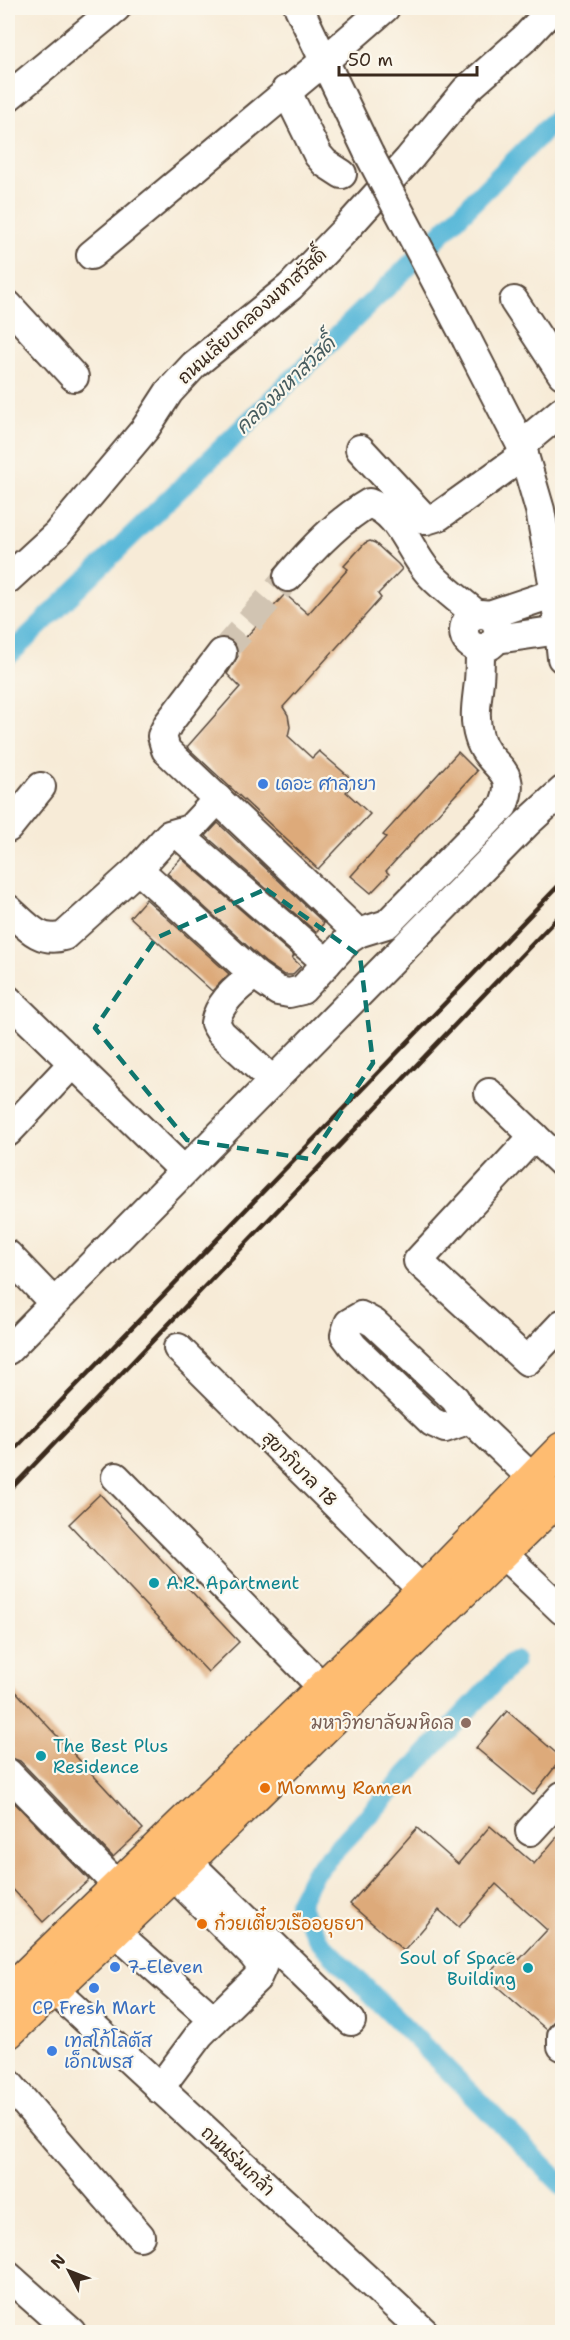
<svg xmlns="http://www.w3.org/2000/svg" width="570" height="2340" font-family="'Shantell Sans','Playpen Sans Thai',sans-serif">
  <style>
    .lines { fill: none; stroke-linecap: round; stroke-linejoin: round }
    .canal { stroke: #5bb9d9; stroke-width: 20 }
    .building { fill: #ddaa7a }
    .minor-tunnel { stroke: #d1c4b2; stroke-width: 28; stroke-dasharray: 28 14; stroke-linecap: butt }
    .minor-casing { stroke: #57473a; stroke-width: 32 }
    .major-casing { stroke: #57473a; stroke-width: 36 }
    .minor { stroke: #fff; stroke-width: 28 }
    .major { stroke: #febc71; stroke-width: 33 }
    .rail { stroke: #3b2a1e; stroke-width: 4.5 }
    .minor-bridge-casing { stroke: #57473a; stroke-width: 32; stroke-linecap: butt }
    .minor-bridge { stroke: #fff; stroke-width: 28 }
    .marked { fill: none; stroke: #0f766e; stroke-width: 4.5; stroke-dasharray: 12 8; stroke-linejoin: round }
    .shop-dot { fill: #3f7fe0; stroke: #fbf7ec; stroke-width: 2 }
    .culture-dot { fill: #0f9aa8; stroke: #fbf7ec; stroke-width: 2 }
    .education-dot { fill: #8d6e63; stroke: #fbf7ec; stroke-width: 2 }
    .food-dot { fill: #e8710a; stroke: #fbf7ec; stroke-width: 2 }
    .labels { text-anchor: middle; stroke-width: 4.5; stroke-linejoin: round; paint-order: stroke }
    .street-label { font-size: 18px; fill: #3b2a1e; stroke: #fbf7ec }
    .shop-label { font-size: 18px; fill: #366cbe; stroke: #fbf7ec; text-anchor: start }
    .culture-label { font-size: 18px; fill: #0d838f; stroke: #fbf7ec; text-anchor: start }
    .education-label { font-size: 18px; fill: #785e54; stroke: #fbf7ec; text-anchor: end }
    .food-label { font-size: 18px; fill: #c56008; stroke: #fbf7ec; text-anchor: start }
    .water-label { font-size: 20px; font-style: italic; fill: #465c5f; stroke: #fbf7ec }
  </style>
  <rect width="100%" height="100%" fill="#fbf7ec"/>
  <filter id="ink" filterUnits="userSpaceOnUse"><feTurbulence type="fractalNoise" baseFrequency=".0167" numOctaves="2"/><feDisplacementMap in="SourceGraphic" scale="12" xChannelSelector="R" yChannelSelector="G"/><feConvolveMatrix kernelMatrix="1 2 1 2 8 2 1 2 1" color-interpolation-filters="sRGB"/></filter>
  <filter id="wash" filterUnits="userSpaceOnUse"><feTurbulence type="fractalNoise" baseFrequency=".008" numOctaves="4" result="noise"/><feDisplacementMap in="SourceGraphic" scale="24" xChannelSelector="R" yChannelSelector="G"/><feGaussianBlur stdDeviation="1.35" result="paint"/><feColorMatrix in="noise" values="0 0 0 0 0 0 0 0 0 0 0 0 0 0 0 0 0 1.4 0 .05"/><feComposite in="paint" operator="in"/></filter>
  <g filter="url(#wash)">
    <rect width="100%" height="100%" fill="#f7ebd7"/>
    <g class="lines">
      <g class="canal">
        <path d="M8 656 423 252 562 113"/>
        <path d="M514 1661 314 1873 298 1904 321 1943 562 2185"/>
      </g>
    </g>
    <g id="blocks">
      <g class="building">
        <path d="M370 541 375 543 398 564 402 569 378 594 381 598 283 707 288 715 290 727 288 736 312 758 319 751 355 782 346 792 370 814 318 869 187 747 240 687 227 674 238 656 237 647 285 594 308 614 348 569 344 566 365 543Z"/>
        <path d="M458 752 477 771 386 871 389 874 371 893 351 876 386 837 383 835Z"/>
        <path d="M218 823 324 923 316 932 206 836Z"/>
        <path d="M181 858 294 956 292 958 301 966 292 975H284L265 962 167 873Z"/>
        <path d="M146 899 229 974 212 991 130 917Z"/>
        <path d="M100 1494 239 1642 208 1672 69 1524Z"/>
        <path d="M8 1683 143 1829 113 1857 20 1761 8 1757Z"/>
        <path d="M507 1711 562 1758 533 1795 476 1748Z"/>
        <path d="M8 1796 89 1880 43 1922 8 1884Z"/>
        <path d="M490 1826 534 1864 562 1831V2019L553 2022 547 2030 485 1976 511 1953 519 1960 547 1930 496 1884 459 1927 439 1910 404 1951 350 1904 417 1828 458 1864Z"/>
      </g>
    </g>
  </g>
  <g filter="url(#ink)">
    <use href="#blocks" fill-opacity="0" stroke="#57473a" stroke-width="1.5"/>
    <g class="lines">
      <path class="minor-tunnel" d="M222 653 288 577"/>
      <defs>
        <g id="minor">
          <path d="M299 8 369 154"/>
          <path d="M286 90 318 155 325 163 342 174"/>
          <path d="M8 97 116 8"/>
          <path d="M91 255 323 62 385 8"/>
          <path d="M514 301 562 374"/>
          <path d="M8 305 74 377"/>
          <path d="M467 340 521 445 540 510 555 593 562 658"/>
          <path d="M521 445 562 411"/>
          <path d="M360 449 426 520 439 516 524 455"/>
          <path d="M288 577C311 550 338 521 369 503 401 514 407 548 428 572 441 587 461 601 476 614"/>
          <path d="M8 579 57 534 145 429 169 392 194 365 290 287 345 230 409 159 466 90 525 38 553 8"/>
          <circle cx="481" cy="631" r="17"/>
          <path d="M489 615 555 593"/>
          <path d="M496 639 559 630"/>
          <path d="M222 653 168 724 162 736 166 750 358 933"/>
          <path d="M8 828 41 787"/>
          <path d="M178 834 327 963"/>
          <path d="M138 869 255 975"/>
          <path d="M8 909C25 924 39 944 64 936L138 869 169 835 190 829 218 799"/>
          <path d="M8 1000 177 1164 185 1169"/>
          <path d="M273 1081 221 1033 215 1023C219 1003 238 986 255 975L278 991 289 993 302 990 349 939 358 933 387 924 503 806C520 767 488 769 479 737 473 717 477 701 479 681 480 670 480 659 480 648"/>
          <path d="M489 1093 562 1163"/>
          <path d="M8 1132 73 1063"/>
          <path d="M534 1136 418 1261 527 1361 562 1324"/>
          <path d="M8 1255 53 1302"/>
          <path d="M361 1316 374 1323 455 1399 463 1412 459 1423 445 1428 432 1422 353 1346 345 1335 349 1323Z"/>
          <path d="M178 1348 423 1591"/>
          <path d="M8 1350 527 823 562 791"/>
          <path d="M463 1412 533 1479"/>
          <path d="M116 1477 323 1688"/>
          <path d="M502 1553 562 1610"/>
          <path d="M8 1773 118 1886"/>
          <path d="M530 1831 562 1796"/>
          <path d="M187 1861 351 2021"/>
          <path d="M173 1875 253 1955 262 1967 257 1978 214 2020"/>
          <path d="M114 1931 214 2020 200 2034 159 2089"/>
          <path d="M53 1989 424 2332"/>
          <path d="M562 2036V2046"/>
          <path d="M8 2083 140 2236"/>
          <path d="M8 2276 71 2332"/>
        </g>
        <g id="major">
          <path d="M8 1993 423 1591 562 1449"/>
          <path d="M8 2032 173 1875 562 1494"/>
        </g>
      </defs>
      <use href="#minor" class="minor-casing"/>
      <use href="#major" class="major-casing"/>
      <use href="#minor" class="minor"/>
      <use href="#major" class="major"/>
      <g class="rail">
        <path d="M8 1456 562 882"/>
        <path d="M8 1492 562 913"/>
      </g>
      <defs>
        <path id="minor-bridge" d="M369 154 467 340"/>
      </defs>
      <use href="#minor-bridge" class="minor-bridge-casing"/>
      <use href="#minor-bridge" class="minor-bridge"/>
    </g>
  </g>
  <path class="marked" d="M266 889 360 956 373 1063 310 1159 187 1140 95 1028 156 938Z"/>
  <g class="shop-dot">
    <circle cx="263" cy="784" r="6"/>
    <circle cx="115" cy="1967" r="6"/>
    <circle cx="94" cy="1988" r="6"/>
    <circle cx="52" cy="2051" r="6"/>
  </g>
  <g class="culture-dot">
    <circle cx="154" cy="1583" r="6"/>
    <circle cx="41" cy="1756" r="6"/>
    <circle cx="528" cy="1968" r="6"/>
  </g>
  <circle class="education-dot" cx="466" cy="1723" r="6"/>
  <g class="food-dot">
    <circle cx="265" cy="1788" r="6"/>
    <circle cx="202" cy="1924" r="6"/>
  </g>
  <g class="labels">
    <g class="street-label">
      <text transform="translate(252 316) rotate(-42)" y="6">ถนนเลียบคลองมหาสวัสดิ์</text>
      <text transform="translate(300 1469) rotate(45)" y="6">สุขาภิบาล 18</text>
      <text transform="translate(238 2161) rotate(43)" y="6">ถนนร่มเกล้า</text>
    </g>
    <g class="shop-label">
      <text x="275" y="790">เดอะ ศาลายา</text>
      <text x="127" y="1973">7-Eleven</text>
      <text x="94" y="2014" text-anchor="middle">CP Fresh Mart</text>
      <text x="64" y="2047">เทสโก้โลตัส<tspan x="64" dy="21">เอ็กเพรส</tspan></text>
    </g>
    <g class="culture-label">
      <text x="166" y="1589">A.R. Apartment</text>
      <text x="53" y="1752">The Best Plus<tspan x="53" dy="21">Residence</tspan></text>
      <text x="516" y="1964" text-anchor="end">Soul of Space<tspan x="516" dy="21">Building</tspan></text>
    </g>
    <g class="education-label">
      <text x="454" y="1729">มหาวิทยาลัยมหิดล</text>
    </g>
    <g class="food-label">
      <text x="277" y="1794">Mommy Ramen</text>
      <text x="214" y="1930">ก๋วยเตี๋ยวเรืออยุธยา</text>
    </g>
    <g class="water-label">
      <text transform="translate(285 385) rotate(-44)" y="7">คลองมหาสวัสดิ์</text>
    </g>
  </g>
  <rect width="570" height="2340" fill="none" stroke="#fbf7ec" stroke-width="30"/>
  <g transform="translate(69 2271) rotate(312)" stroke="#fbf7ec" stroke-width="4.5" paint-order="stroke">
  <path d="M0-4.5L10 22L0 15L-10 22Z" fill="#3b2a1e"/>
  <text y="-9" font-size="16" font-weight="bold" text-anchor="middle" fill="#3b2a1e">N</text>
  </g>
  <path d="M339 66v9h138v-9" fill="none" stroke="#3b2a1e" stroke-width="3"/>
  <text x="348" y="66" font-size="18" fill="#3b2a1e" stroke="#fbf7ec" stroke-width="4.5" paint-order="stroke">50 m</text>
</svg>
